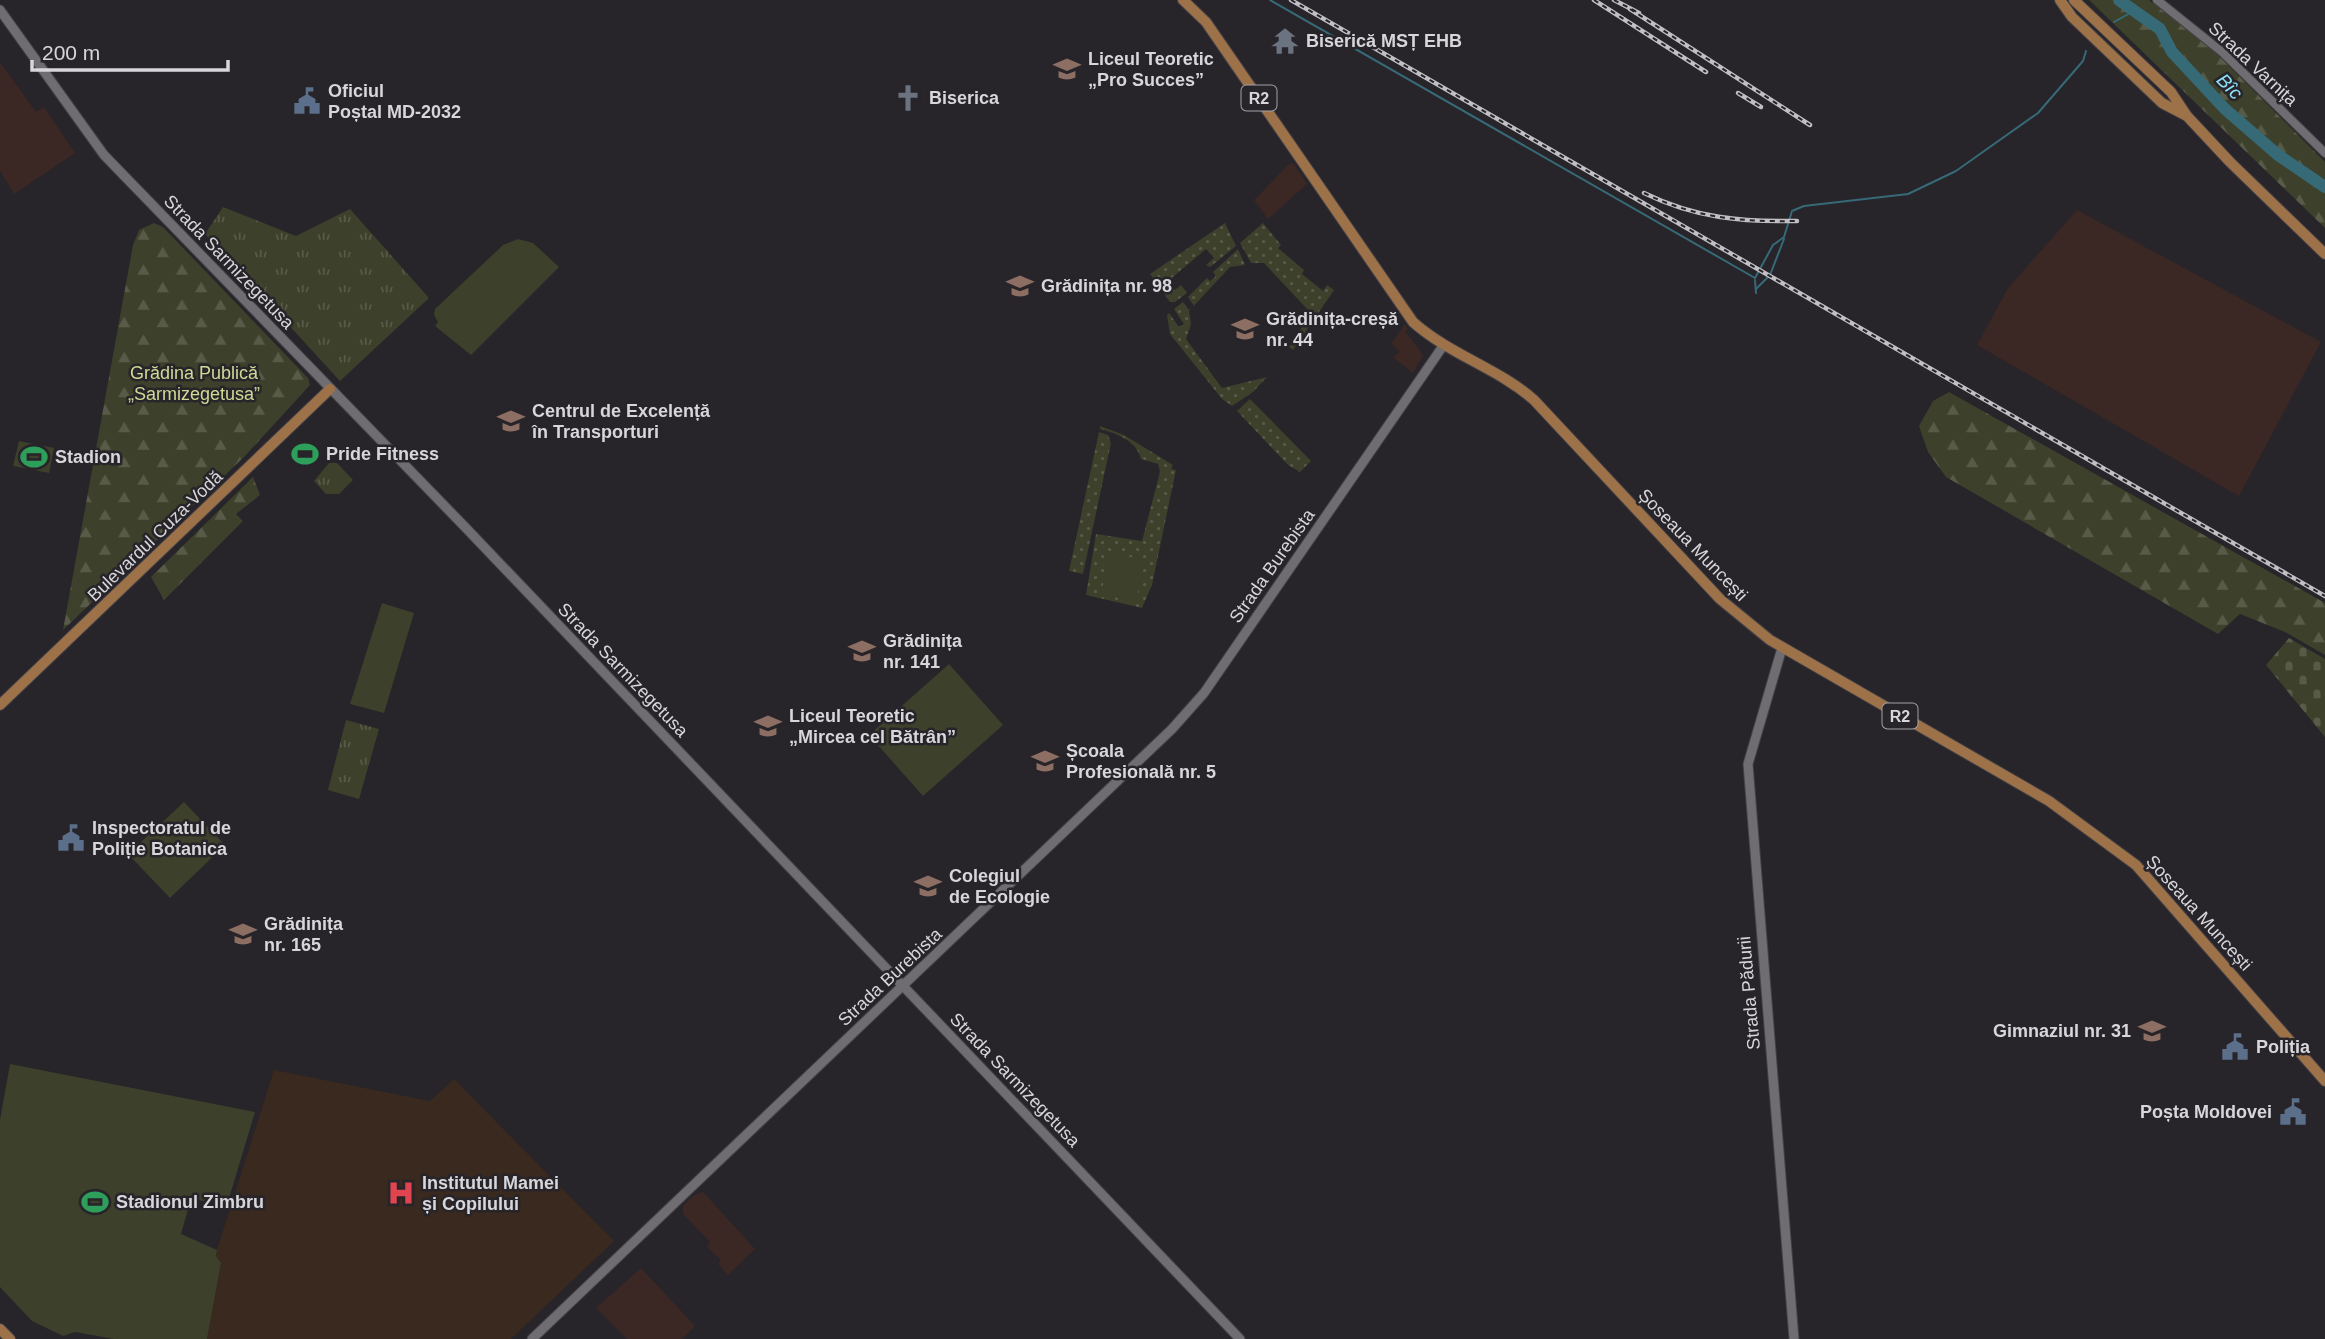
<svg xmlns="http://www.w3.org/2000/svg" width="2325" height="1339" font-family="Helvetica,sans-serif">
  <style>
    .commercial { fill: #3b2824 }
    .medical { fill: #39291e }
    .grass { fill: url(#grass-tufts) }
    .forest { fill: url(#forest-firs) }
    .cemetery { fill: url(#cemetery-stones) }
    .garden { fill: url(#garden-dots) }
    .pitch { fill: #3d402a }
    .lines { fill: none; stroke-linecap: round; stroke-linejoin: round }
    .stream { stroke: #366a77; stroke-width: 2 }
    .river { stroke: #366a77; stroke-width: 12 }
    .tertiary-casing { stroke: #444247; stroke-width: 10 }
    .secondary-casing { stroke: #444247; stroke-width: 11 }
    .primary-casing { stroke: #444247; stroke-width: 12 }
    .tertiary { stroke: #6f6c72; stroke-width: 8 }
    .secondary { stroke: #6f6c72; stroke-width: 9 }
    .primary { stroke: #9e7249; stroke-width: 10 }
    .rail-casing { stroke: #c0bfc3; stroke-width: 4.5 }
    .rail { stroke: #27242a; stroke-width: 2; stroke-dasharray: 5; stroke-linecap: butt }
    .labels { text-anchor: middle; stroke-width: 5; stroke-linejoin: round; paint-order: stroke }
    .shield { fill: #27242a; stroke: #a2a1a5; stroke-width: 2 }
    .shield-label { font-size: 16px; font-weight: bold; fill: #d7d6da }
    .poi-label { font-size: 18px; font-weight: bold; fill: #d7d6da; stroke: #27242a; text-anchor: start }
    .street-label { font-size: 18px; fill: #d7d6da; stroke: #27242a }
    .park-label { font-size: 18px; fill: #d1d995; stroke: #27242a }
    .water-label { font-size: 19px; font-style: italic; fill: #8ce2f9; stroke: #27242a }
  </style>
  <defs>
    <pattern id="grass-tufts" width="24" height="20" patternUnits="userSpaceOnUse" patternTransform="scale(1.75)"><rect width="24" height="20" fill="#3d402a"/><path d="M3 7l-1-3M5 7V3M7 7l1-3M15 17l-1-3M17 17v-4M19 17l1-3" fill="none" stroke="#585b48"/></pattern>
    <pattern id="forest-firs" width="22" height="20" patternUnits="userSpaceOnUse" patternTransform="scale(1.75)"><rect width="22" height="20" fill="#3d402a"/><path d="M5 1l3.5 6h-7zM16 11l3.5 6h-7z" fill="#585b48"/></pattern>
    <pattern id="cemetery-stones" width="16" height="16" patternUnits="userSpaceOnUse" patternTransform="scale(1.75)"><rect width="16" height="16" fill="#3d402a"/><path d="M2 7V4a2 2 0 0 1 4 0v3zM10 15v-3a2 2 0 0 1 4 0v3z" fill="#585b48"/></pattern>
    <pattern id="garden-dots" width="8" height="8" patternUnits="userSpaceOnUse" patternTransform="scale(1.75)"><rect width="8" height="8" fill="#3d402a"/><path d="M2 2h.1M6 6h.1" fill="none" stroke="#585b48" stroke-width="1.8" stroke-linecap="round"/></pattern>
  </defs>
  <rect width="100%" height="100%" fill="#27242a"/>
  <g class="commercial">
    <path d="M0 62 36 112 44 107 75 153 14 194 0 171Z"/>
    <path d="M1289 164H1294L1307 184 1268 219 1254 200Z"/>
    <path d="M2077 210 2321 342 2239 496 1977 345 2008 288Z"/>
    <path d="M1405 324 1408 329 1405 331 1423 355 1413 373 1393 357 1400 352 1391 344Z"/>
    <path d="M703 1192 755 1249 728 1275 718 1264 721 1260 707 1247 710 1242 683 1214V1206L694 1195Z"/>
    <path d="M641 1268 695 1326 682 1339H627L596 1308Z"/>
  </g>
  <path class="medical" d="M274 1070 430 1101 454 1079 614 1241 511 1339H207L221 1263 216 1256 217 1250Z"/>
  <g class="grass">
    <path d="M223 207 296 236 350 209 429 298 340 381 205 234Z"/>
    <path d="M329 463H337L353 480 339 494H326L314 481Z"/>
    <path d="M346 720 379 729 359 799 328 790Z"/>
  </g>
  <g class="forest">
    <path d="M2089 0H2149L2211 48 2325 162V228Z"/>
    <path d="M154 223 163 227 308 378 310 385 245 456 63 630 133 245 139 230Z"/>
    <path d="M1949 392 2325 603V655L2285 632 2240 614 2218 634 1946 477 1928 452 1919 426 1933 401Z"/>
    <path d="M253 477 260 495 236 514 243 521 164 600 151 577Z"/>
  </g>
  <path class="cemetery" d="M2289 638 2325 659V737L2266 665Z"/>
  <g class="garden">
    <path d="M1225 223 1236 246 1210 267 1206 265 1214 258 1206 249 1168 281 1175 290 1181 285 1187 293 1175 302H1170L1150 274Z"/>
    <path d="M1263 223 1281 245 1278 248 1304 270 1302 274 1323 291 1327 285 1334 290 1293 350 1289 347 1299 334 1308 310 1264 263H1251L1240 243Z"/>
    <path d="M1238 249 1245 265 1230 267 1189 311 1191 324 1186 339 1222 388 1267 377 1253 392 1232 406 1222 399 1170 334 1167 315 1169 313 1179 327 1184 324 1174 309 1183 302 1189 310 1194 306 1188 297 1207 278 1210 281 1216 276 1213 272Z"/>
    <path d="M1250 399 1311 461 1300 472 1288 465 1237 411Z"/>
    <path d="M1100 426 1124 435 1173 465 1171 469 1176 470 1152 585 1142 608 1086 595 1096 534 1142 541 1160 472 1158 464 1141 459C1137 441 1116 433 1100 429Z"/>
    <path d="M1099 432 1108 435 1111 443 1083 574 1069 571Z"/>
  </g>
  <g class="pitch">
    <path d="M518 239 533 243 559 267 471 355 435 326 438 322 434 315 435 309 503 245Z"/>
    <path d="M19 441 54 448 49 473 13 466Z"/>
    <path d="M1110 553 1145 560 1136 602 1101 594Z"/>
    <path d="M382 603 414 613 384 713 350 704Z"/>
    <path d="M949 664 1003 725 923 796 869 735Z"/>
    <path d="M184 802 225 845 170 898 128 854Z"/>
    <path d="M10 1064 255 1112 227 1205 191 1199 181 1234 217 1250 216 1256 221 1263 207 1339H114L75 1332 63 1336 32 1321 0 1287V1120Z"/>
  </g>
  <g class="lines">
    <g class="stream">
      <path d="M1270 0 1755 278 1773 245 1784 237 1792 211 1804 206 1908 194 1956 171 2038 113 2083 61 2086 51"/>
      <path d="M2114 22 2132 12"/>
      <path d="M1755 280 1756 293"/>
      <path d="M1756 289 1770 275 1784 239"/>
    </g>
    <path class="river" d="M2119 0 2160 29 2172 52 2225 109 2278 155 2325 187"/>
    <defs>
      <path id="tertiary" d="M2157 0 2222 52 2325 153"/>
      <g id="secondary">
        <path d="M0 10 104 155 465 527 1240 1339"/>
        <path d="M1782 648 1748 764 1794 1339"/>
        <path d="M532 1339 1172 729 1204 693 1443 346"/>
      </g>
      <g id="primary">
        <path d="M1183 0 1206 22 1413 322C1450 355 1498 368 1534 400L1720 599 1770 640 2049 801 2136 865 2325 1081"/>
        <path d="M2060 0 2072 17 2162 103 2185 115"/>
        <path d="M2074 0 2171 92 2187 116 2230 162 2325 254"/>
        <path d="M0 705 330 389"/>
        <path d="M0 1329 10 1339"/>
      </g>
    </defs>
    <use href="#tertiary" class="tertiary-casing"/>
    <use href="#secondary" class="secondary-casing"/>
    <use href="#primary" class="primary-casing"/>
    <use href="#tertiary" class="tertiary"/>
    <use href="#secondary" class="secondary"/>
    <use href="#primary" class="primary"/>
    <defs>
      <g id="rail">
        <path d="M1291 0 2325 596"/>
        <path d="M1594 0 1706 72"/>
        <path d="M1614 0 1639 13"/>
        <path d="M1630 9 1810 125"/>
        <path d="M1738 93 1761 107"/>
        <path d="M1644 193C1695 218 1741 222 1797 221"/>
      </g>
    </defs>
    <use href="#rail" class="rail-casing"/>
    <use href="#rail" class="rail"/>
  </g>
  <defs>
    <symbol id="temple-bare" viewBox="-9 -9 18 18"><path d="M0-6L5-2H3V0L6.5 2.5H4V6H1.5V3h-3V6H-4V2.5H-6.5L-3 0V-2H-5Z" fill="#6b7280" stroke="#27242a" stroke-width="2.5" paint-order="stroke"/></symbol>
    <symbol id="school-bare" viewBox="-9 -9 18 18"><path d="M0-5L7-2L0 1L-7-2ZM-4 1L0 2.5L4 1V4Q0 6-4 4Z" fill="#8d6e63" stroke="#27242a" stroke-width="2.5" paint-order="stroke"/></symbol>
    <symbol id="church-bare" viewBox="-9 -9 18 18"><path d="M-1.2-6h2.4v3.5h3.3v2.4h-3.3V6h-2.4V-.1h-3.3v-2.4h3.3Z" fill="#6b7280" stroke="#27242a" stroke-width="2.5" paint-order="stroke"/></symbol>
    <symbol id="civic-bare" viewBox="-9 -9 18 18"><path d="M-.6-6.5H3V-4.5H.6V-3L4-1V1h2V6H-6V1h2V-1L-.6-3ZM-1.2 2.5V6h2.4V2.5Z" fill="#5c6f8a" stroke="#27242a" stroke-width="2.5" paint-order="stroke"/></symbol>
    <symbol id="university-bare" viewBox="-9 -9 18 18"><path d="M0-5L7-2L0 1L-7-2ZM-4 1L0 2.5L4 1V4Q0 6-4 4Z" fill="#8d6e63" stroke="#27242a" stroke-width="2.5" paint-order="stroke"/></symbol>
    <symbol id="stadium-bare" viewBox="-9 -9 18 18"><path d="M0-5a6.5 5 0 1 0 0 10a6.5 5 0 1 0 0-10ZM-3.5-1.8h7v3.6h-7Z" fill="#2e9e5b" stroke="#27242a" stroke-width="2.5" paint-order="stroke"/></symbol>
    <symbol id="hospital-bare" viewBox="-9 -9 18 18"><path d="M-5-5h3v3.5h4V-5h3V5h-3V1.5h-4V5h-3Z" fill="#e0444e" stroke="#27242a" stroke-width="2.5" paint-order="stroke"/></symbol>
  </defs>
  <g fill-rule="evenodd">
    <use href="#temple-bare" x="1266" y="22" width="38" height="38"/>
    <use href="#school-bare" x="1048" y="50" width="38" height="38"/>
    <use href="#church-bare" x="889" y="79" width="38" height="38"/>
    <use href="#civic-bare" x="288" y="82" width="38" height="38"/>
    <use href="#school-bare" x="1001" y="267" width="38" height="38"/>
    <use href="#school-bare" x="1226" y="310" width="38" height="38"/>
    <use href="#university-bare" x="492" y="402" width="38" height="38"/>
    <use href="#stadium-bare" x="286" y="435" width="38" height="38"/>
    <use href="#stadium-bare" x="15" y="438" width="38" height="38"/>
    <use href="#school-bare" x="843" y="632" width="38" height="38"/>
    <use href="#school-bare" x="749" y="707" width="38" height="38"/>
    <use href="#university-bare" x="1026" y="742" width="38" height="38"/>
    <use href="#civic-bare" x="52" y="819" width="38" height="38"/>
    <use href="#university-bare" x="909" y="867" width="38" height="38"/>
    <use href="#school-bare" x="224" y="915" width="38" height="38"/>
    <use href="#school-bare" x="2133" y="1012" width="38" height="38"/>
    <use href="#civic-bare" x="2216" y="1028" width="38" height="38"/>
    <use href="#civic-bare" x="2274" y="1093" width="38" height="38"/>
    <use href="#hospital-bare" x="382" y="1174" width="38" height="38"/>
    <use href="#stadium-bare" x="76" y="1183" width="38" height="38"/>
  </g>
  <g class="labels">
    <g class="shield">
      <rect x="1241.5" y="85.5" width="35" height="25" rx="5"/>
      <rect x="1882.5" y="703.5" width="35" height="25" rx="5"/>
    </g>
    <g class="shield-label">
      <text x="1259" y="104">R2</text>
      <text x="1900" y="722">R2</text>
    </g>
    <g class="poi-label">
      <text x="1306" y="47">Biserică MSȚ EHB</text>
      <text x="1088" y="65">Liceul Teoretic<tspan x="1088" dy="21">„Pro Succes”</tspan></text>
      <text x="328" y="97">Oficiul<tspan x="328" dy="21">Poștal MD-2032</tspan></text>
      <text x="929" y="104">Biserica</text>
      <text x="1041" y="292">Grădinița nr. 98</text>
      <text x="1266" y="325">Grădinița-creșă<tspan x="1266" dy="21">nr. 44</tspan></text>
      <text x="532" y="417">Centrul de Excelență<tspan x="532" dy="21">în Transporturi</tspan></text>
      <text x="326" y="460">Pride Fitness</text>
      <text x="55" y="463">Stadion</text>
      <text x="883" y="647">Grădinița<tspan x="883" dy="21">nr. 141</tspan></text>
      <text x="789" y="722">Liceul Teoretic<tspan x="789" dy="21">„Mircea cel Bătrân”</tspan></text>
      <text x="1066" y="757">Școala<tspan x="1066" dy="21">Profesională nr. 5</tspan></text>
      <text x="92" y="834">Inspectoratul de<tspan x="92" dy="21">Poliție Botanica</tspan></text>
      <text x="949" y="882">Colegiul<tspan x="949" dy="21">de Ecologie</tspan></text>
      <text x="264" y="930">Grădinița<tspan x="264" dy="21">nr. 165</tspan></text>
      <text x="2131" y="1037" text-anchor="end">Gimnaziul nr. 31</text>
      <text x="2256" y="1053">Poliția</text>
      <text x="2272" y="1118" text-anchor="end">Poșta Moldovei</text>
      <text x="422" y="1189">Institutul Mamei<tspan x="422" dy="21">și Copilului</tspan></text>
      <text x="116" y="1208">Stadionul Zimbru</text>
    </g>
    <g class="street-label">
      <text transform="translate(2253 64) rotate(43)" y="6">Strada Varnița</text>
      <text transform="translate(229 262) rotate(46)" y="6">Strada Sarmizegetusa</text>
      <text transform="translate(155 536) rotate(-44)" y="6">Bulevardul Cuza-Vodă</text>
      <text transform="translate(1693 545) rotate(46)" y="6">Șoseaua Muncești</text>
      <text transform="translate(1272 566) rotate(-55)" y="6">Strada Burebista</text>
      <text transform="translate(623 670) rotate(46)" y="6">Strada Sarmizegetusa</text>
      <text transform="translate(2199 913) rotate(48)" y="6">Șoseaua Muncești</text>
      <text transform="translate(890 977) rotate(-43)" y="6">Strada Burebista</text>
      <text transform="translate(1749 993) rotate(-95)" y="6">Strada Pădurii</text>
      <text transform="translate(1015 1080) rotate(46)" y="6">Strada Sarmizegetusa</text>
    </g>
    <g class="park-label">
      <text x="194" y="379">Grădina Publică<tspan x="194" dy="21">„Sarmizegetusa”</tspan></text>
    </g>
    <g class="water-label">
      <text transform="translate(2230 86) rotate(46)" y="7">Bîc</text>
    </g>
  </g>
  <path d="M32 60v10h196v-10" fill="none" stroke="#d7d6da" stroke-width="3.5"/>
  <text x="42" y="60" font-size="21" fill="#d7d6da" stroke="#27242a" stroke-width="5" paint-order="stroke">200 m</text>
</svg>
